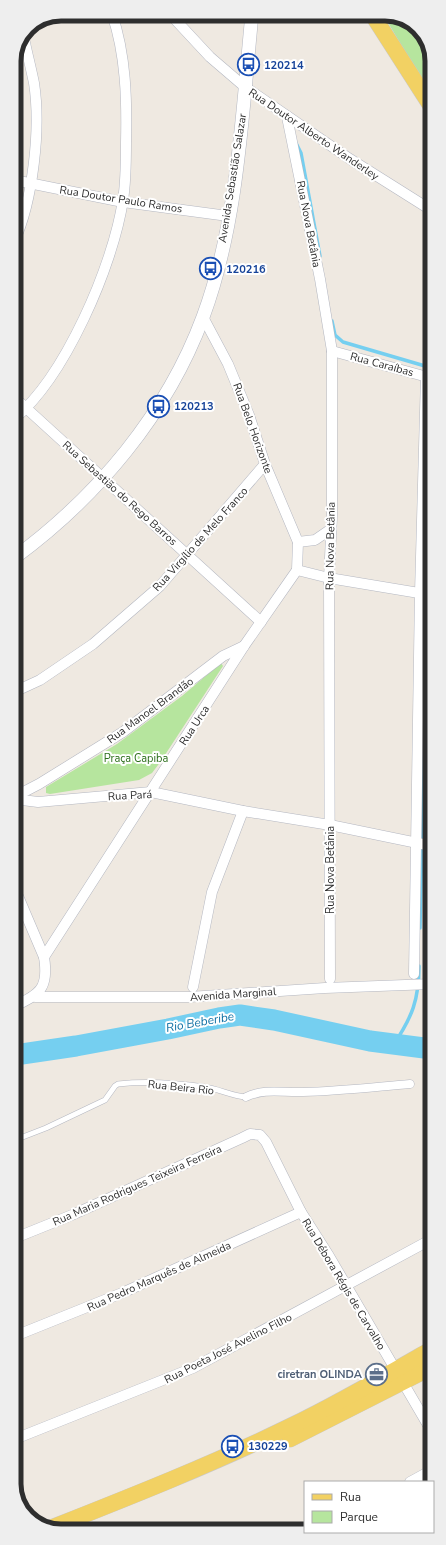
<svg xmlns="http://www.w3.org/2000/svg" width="446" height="1545" font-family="'Nunito Sans',sans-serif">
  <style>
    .green { fill: #b6e59e }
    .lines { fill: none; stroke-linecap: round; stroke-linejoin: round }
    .stream { stroke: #75cff0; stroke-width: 3.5 }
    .river { stroke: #75cff0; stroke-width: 21 }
    .service-casing { stroke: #b4b7c1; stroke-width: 6 }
    .pedestrian-casing { stroke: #b4b7c1; stroke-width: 9 }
    .minor-casing { stroke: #b4b7c1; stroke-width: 11 }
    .tertiary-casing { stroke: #b4b7c1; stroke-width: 14 }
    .primary-casing { stroke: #c9c9c9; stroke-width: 17 }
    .service { stroke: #fff; stroke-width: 5 }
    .pedestrian { stroke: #fff; stroke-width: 8 }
    .minor { stroke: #fff; stroke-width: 10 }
    .tertiary { stroke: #fff; stroke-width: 13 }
    .primary { stroke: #f2d163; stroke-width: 16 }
    .labels { text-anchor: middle; stroke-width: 4; stroke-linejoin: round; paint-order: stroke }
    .transit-label { font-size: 11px; font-weight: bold; fill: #164399; stroke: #fff; text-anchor: start }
    .street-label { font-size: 11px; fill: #2e2e2e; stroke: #fff }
    .park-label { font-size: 11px; fill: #2c6e1b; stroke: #fff }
    .service-label { font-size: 11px; font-weight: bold; fill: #4e5e75; stroke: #fff; text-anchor: end }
    .water-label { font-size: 12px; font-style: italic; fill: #0d6fa3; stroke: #fff }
    .rim { fill: none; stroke: #2e2e2e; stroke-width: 5 }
  </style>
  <rect width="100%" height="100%" fill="#efe9e1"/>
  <g class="green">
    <path d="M383 14 393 15 421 34 431 52V96Z"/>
    <path d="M221 663 223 666 161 761 152 773 139 780 50 794 46 793V787L117 744 182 696Z"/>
  </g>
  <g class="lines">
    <g class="stream">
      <path d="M296 143 301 153 320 256"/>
      <path d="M332 321 335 335 343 342 425 366 431 369"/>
      <path d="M420 928 431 435"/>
      <path d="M394 1044C412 1017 419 1000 419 966"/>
    </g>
    <path class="river" d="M15 1055 76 1046 168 1029 219 1018 240 1015 274 1020 370 1041 432 1049"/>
    <defs>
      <path id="service" d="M15 1140 46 1128 105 1100 115 1086 118 1084C146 1081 177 1083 205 1087 219 1089 232 1096 246 1097"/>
      <path id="pedestrian" d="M246 1097C265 1088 283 1093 303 1092 339 1091 374 1087 410 1084"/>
      <g id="minor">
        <path d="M170 14 210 57 245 87 350 159 431 210"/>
        <path d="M287 117 320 279 332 351V516L329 578 330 979"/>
        <path d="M14 180 123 202 228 216"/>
        <path d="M14 242C33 201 41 128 34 83 31 68 27 53 24 38"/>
        <path d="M203 317 228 364 249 415 265 464 298 542"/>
        <path d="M332 351 431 378"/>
        <path d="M14 397 261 622"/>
        <path d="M14 419C65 377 113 266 123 200 126 181 126 162 126 143 127 100 126 55 112 14"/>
        <path d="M297 570 329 578 431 595"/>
        <path d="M14 692 40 680 93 644 160 586 265 464"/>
        <path d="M14 797 39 784 123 732 223 656 244 646"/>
        <path d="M14 799 38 802 151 792 243 811 330 825 432 846"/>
        <path d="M15 889 44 957C49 988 40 994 15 1006"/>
        <path d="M44 957 244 646 297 570 298 542 315 540 331 529"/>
        <path d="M414 974 420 593 426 376"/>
        <path d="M193 987 212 892 243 811"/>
        <path d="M35 997H189L325 988 432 984"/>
        <path d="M15 1238 72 1215 242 1138 250 1134 260 1135 266 1142 301 1212 329 1256 432 1432"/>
        <path d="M15 1336 122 1293 301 1212"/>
        <path d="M15 1439 193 1368 432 1239"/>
        <path d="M410 1482 432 1470"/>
        <path d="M15 1487 22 1506"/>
      </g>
      <path id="tertiary" d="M14 558C97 497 167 414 203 317 238 223 242 114 252 14"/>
      <g id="primary">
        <path d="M372 14 431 106"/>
        <path d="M290 1439 432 1367"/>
        <path d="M51 1528C132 1496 213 1464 291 1426 339 1403 385 1376 432 1349"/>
      </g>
    </defs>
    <use href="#service" class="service-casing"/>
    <use href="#pedestrian" class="pedestrian-casing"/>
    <use href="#minor" class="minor-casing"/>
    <use href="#tertiary" class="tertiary-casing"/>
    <use href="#primary" class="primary-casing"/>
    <use href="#service" class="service"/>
    <use href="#pedestrian" class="pedestrian"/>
    <use href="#minor" class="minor"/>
    <use href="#tertiary" class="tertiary"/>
    <use href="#primary" class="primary"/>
  </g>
  <defs>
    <symbol id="bus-ring" viewBox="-11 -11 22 22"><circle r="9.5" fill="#fff" stroke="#1a4fb4" stroke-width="1.5"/><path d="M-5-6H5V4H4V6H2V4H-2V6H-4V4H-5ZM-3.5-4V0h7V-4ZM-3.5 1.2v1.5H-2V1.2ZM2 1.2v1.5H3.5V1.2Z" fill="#1a4fb4"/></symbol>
    <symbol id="office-ring" viewBox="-11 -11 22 22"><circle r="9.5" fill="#fff" stroke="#5c6f8a" stroke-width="1.5"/><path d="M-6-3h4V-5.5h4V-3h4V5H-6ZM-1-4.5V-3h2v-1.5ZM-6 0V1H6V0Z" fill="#5c6f8a"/></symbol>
  </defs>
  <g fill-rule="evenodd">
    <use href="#bus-ring" x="236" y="52" width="25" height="25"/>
    <use href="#bus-ring" x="198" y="256" width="25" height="25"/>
    <use href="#bus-ring" x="146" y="394" width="25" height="25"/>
    <use href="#office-ring" x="364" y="1362" width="25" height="25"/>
    <use href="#bus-ring" x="220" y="1434" width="25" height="25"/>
  </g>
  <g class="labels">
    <g class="transit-label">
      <text x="264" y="69">120214</text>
      <text x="226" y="273">120216</text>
      <text x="174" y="410">120213</text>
      <text x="248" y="1450">130229</text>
    </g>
    <g class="street-label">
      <text transform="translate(314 134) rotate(34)" y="4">Rua Doutor Alberto Wanderley</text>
      <text transform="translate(232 178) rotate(-81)" y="4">Avenida Sebastião Salazar</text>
      <text transform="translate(121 199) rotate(9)" y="4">Rua Doutor Paulo Ramos</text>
      <text transform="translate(309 224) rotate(79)" y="4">Rua Nova Betânia</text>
      <text transform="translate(382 364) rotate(15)" y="4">Rua Caraíbas</text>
      <text transform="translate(253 428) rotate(70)" y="4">Rua Belo Horizonte</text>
      <text transform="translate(120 493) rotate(42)" y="4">Rua Sebastião do Rego Barros</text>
      <text transform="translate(200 539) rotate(-48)" y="4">Rua Virgílio de Melo Franco</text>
      <text transform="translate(330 546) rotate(-89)" y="4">Rua Nova Betânia</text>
      <text transform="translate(150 710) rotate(-36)" y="4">Rua Manoel Brandão</text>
      <text transform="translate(194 725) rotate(-57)" y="4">Rua Urca</text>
      <text transform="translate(130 795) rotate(-3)" y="4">Rua Pará</text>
      <text transform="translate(330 870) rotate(-90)" y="4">Rua Nova Betânia</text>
      <text transform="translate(233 994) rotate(-4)" y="4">Avenida Marginal</text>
      <text transform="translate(181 1087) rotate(6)" y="4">Rua Beira Rio</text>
      <text transform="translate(137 1185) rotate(-24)" y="4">Rua Maria Rodrigues Teixeira Ferreira</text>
      <text transform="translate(159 1276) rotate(-24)" y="4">Rua Pedro Marquês de Almeida</text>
      <text transform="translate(344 1284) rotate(59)" y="4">Rua Débora Régis de Carvalho</text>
      <text transform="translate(228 1348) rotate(-27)" y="4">Rua Poeta José Avelino Filho</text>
    </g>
    <g class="park-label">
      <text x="136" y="762">Praça Capiba</text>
    </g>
    <g class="service-label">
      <text x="362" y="1378">ciretran OLINDA</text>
    </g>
    <g class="water-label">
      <text transform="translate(200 1022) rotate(-10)" y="4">Rio Beberibe</text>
    </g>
  </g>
  <path d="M0 0H446V1545H0ZM61 21H385A40 40 0 0 1 425 61V1484A40 40 0 0 1 385 1524H61A40 40 0 0 1 21 1484V61A40 40 0 0 1 61 21Z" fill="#eee" fill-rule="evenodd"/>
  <path class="rim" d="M61 21H385A40 40 0 0 1 425 61V1484A40 40 0 0 1 385 1524H61A40 40 0 0 1 21 1484V61A40 40 0 0 1 61 21Z"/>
  <rect x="304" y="1481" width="130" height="52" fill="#ffffff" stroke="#ababab"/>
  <rect x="312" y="1494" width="20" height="6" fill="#f2d163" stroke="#ababab"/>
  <text x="340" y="1501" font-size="12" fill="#2e2e2e">Rua</text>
  <rect x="312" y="1511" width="20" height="12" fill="#b6e59e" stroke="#ababab"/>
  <text x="340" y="1521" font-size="12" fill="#2e2e2e">Parque</text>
</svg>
